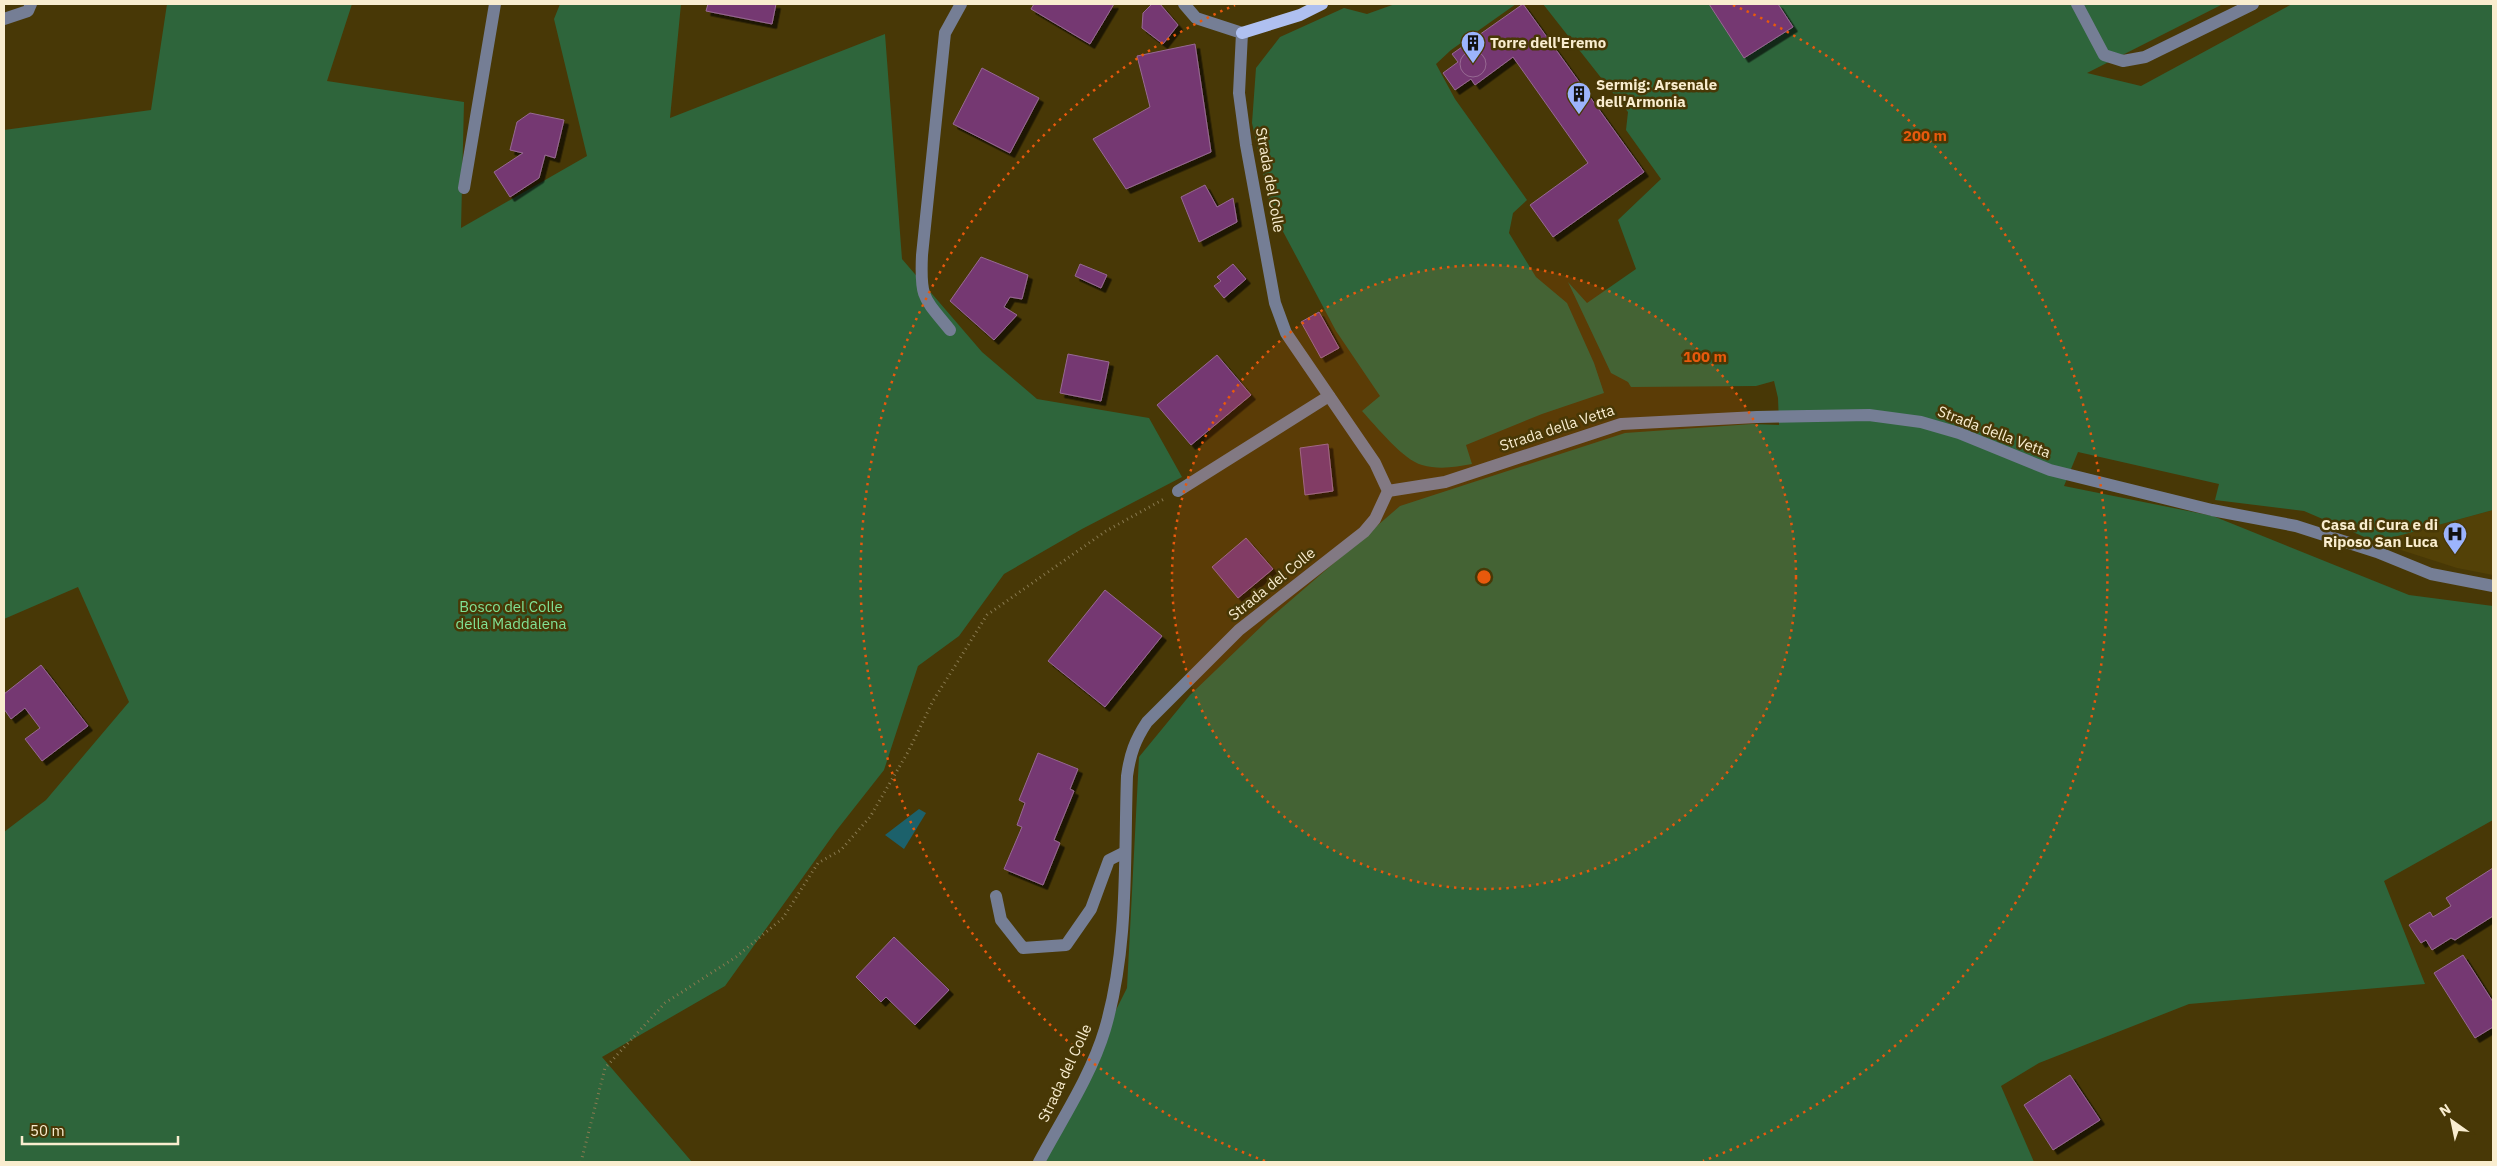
<svg xmlns="http://www.w3.org/2000/svg" width="2497" height="1166" font-family="'IBM Plex Sans',sans-serif">
  <style>
    .built { fill: #534107 }
    .green { fill: #2e653b }
    .water { fill: #1c616b }
    .building { fill: #753972; stroke: #976993; filter: url(#shadow) }
    .lines { fill: none; stroke-linecap: round; stroke-linejoin: round }
    .path { stroke: #897a50; stroke-width: 3; stroke-dasharray: 1 4; stroke-linecap: butt }
    .minor { stroke: #757e95; stroke-width: 12 }
    .major { stroke: #afc0f0; stroke-width: 12 }
    .ring { fill: none; stroke: #e8590c; stroke-width: 2.5; stroke-dasharray: 2.5 5 }
    .labels { text-anchor: middle; stroke-width: 5; stroke-linejoin: round; paint-order: stroke }
    .poi-label { font-size: 15px; font-weight: bold; fill: #f9edcf; stroke: #483806; text-anchor: start }
    .street-label { font-size: 15px; fill: #f9edcf; stroke: #483806 }
    .park-label { font-size: 15px; fill: #80e396; stroke: #483806 }
    .centre { fill: #e8590c; stroke: #483806; stroke-width: 2.5 }
    .ring-label { font-size: 15px; text-anchor: middle; font-weight: bold; fill: #e8590c; stroke: #483806; stroke-width: 5; stroke-linejoin: round; paint-order: stroke }
  </style>
  <defs>
    <filter id="shadow"><feDropShadow dx="4.5" dy="4.5" stdDeviation="0" flood-color="#0009"/></filter>
  </defs>
  <rect width="100%" height="100%" fill="#483806"/>
  <path class="built" d="M2493 510V575L2457 568 2376 542Z"/>
  <g class="green">
    <path d="M167 4H352L327 81 464 102 461 228 587 156 554 19 560 4H681L670 118 885 34 902 259 982 352 1037 399 1149 418 1182 477 1082 529 1004 574 959 636 918 666 884 770 836 831 725 986 602 1057 692 1162H4V832L46 800 129 702 78 587 4 619V130L151 110Z"/>
    <path d="M1395 4H1516L1451 50 1436 64 1455 99 1527 200 1513 213 1509 233 1536 277 1567 303 1594 363 1604 393 1542 414 1466 445 1472 464C1456 467 1439 470 1422 465 1403 460 1376 426 1362 411L1380 396 1336 331 1271 209 1252 123 1256 68 1280 37 1344 8 1367 14Z"/>
    <path d="M1543 4H2223L2087 73 2141 86 2292 4H2493V510L2376 542 2304 511 2215 500 2219 484 2078 452 2064 486 2213 516 2409 595 2493 606V820L2384 881 2425 984 2189 1004 2039 1063 2001 1086 2034 1162H1040L1127 988 1139 757 1190 695 1268 620 1400 506 1625 433 1752 424 1779 425 1778 398 1774 381 1756 386 1631 387 1628 382 1611 373 1568 282 1587 303 1636 269 1618 220 1661 179 1626 130 1628 112Z"/>
  </g>
  <path class="water" d="M919 809 926 813 904 849 885 835Z"/>
  <g class="building">
    <path d="M708 4H776L772 24 706 11Z"/>
    <path d="M1034 4H1114L1090 44 1031 9Z"/>
    <path d="M1152 4H1160L1178 25 1163 44 1142 28 1143 13Z"/>
    <path d="M1523 4 1644 172 1553 237 1530 205 1588 163 1513 57 1475 85 1471 79 1455 90 1443 73 1458 62 1452 54Z"/>
    <path d="M1709 4H1778L1793 27 1744 58Z"/>
    <path d="M1195 44 1211 152 1126 189 1093 139 1150 107 1137 56Z"/>
    <circle cx="1473" cy="64" r="13"/>
    <path d="M982 68 1039 98 1010 153 953 124Z"/>
    <path d="M530 113 564 120 555 158 545 155 539 178 510 197 494 172 523 153 510 150 517 122Z"/>
    <path d="M1205 185 1217 207 1233 198 1237 222 1199 242 1181 197Z"/>
    <path d="M981 257 1028 275 1022 299 1010 297 1004 307 1017 315 994 340 950 301Z"/>
    <path d="M1080 264 1107 275 1101 288 1075 276Z"/>
    <path d="M1233 264 1246 279 1224 298 1214 286 1221 281 1217 277Z"/>
    <path d="M1319 312 1339 348 1321 358 1301 322Z"/>
    <path d="M1068 354 1109 362 1101 401 1060 393Z"/>
    <path d="M1217 355 1251 395 1191 445 1157 405Z"/>
    <path d="M1328 444 1333 491 1305 495 1300 448Z"/>
    <path d="M1246 538 1273 569 1238 598 1212 567Z"/>
    <path d="M1105 590 1162 636 1105 707 1048 661Z"/>
    <path d="M41 665 88 726 42 761 25 739 40 728 25 708 11 719 4 709V694Z"/>
    <path d="M1038 753 1078 769 1070 789 1074 791 1054 840 1060 843 1043 885 1004 869 1022 827 1017 825 1025 803 1019 800Z"/>
    <path d="M2493 868V916L2455 940 2451 938 2432 950 2426 940 2421 943 2409 925 2430 912 2433 917 2451 906 2446 898Z"/>
    <path d="M894 937 949 990 915 1025 886 997 881 1002 856 977Z"/>
    <path d="M2463 955 2493 1002V1027L2475 1038 2434 973Z"/>
    <path d="M2070 1075 2100 1120 2053 1150 2024 1105Z"/>
  </g>
  <g class="lines">
    <path class="path" d="M581 1162 605 1068 665 1003 736 957 783 918 818 863 841 850 870 817 908 752 933 701 987 615 1106 531 1164 499"/>
    <g class="minor">
      <path d="M2077 4 2104 55 2123 61 2145 57 2253 4"/>
      <path d="M4 19 28 11 31 4"/>
      <path d="M464 188 495 4"/>
      <path d="M950 330C923 297 920 298 922 255L945 33 961 4"/>
      <path d="M1178 491 1329 396"/>
      <path d="M1388 491 1445 482 1621 424 1757 417 1869 415 1921 422 1959 433 2050 470 2212 510 2296 526 2377 552 2431 574 2493 586"/>
      <path d="M996 896 1001 920 1023 948 1066 945 1091 909 1109 860 1125 852"/>
      <path d="M1039 1162C1062 1119 1091 1076 1105 1029 1129 947 1124 860 1127 776 1130 754 1135 740 1147 722L1239 630 1364 532 1375 519 1388 491 1375 463 1286 333 1275 303 1246 145 1239 93 1242 33 1196 18 1184 4"/>
    </g>
    <path class="major" d="M1242 33 1300 15 1322 4"/>
  </g>
  <circle cx="1484" cy="577" r="312" fill="#e8590c" fill-opacity=".12"/>
  <g class="ring">
    <circle cx="1484" cy="577" r="312"/>
    <path d="M1265 1161A624 624 0 0 1 1235 5M1733 5A624 624 0 0 1 1703 1161"/>
  </g>
  <defs>
    <symbol id="building-pin" viewBox="-11 -11 22 30"><path d="M0 17L-7.5 6A9.5 9.5 0 1 1 7.5 6Z" fill="#9cb4fd" stroke="#483806"/><path d="M-4-6H4V6H1V3H-1V6H-4ZM-2.5-4.3h1.7v1.8h-1.7ZM.8-4.3h1.7v1.8H.8ZM-2.5-1h1.7V.8h-1.7ZM.8-1h1.7V.8H.8Z" fill="#111"/></symbol>
    <symbol id="hospital-pin" viewBox="-11 -11 22 30"><path d="M0 17L-7.5 6A9.5 9.5 0 1 1 7.5 6Z" fill="#9cb4fd" stroke="#483806"/><path d="M-5-5h3v3.5h4V-5h3V5h-3V1.5h-4V5h-3Z" fill="#111"/></symbol>
  </defs>
  <g fill-rule="evenodd">
    <use href="#building-pin" x="1459" y="29" width="28" height="38"/>
    <use href="#building-pin" x="1565" y="80" width="28" height="38"/>
    <use href="#hospital-pin" x="2441" y="520" width="28" height="38"/>
  </g>
  <g class="labels">
    <g class="poi-label">
      <text x="1490" y="48">Torre dell'Eremo</text>
      <text x="1596" y="90">Sermig: Arsenale<tspan x="1596" dy="17">dell'Armonia</tspan></text>
      <text x="2438" y="530" text-anchor="end">Casa di Cura e di<tspan x="2438" dy="17">Riposo San Luca</tspan></text>
    </g>
    <g class="street-label">
      <text transform="translate(1270 180) rotate(80)" y="5">Strada del Colle</text>
      <text transform="translate(1557 428) rotate(-18)" y="5">Strada della Vetta</text>
      <text transform="translate(1994 432) rotate(21)" y="5">Strada della Vetta</text>
      <text transform="translate(1272 584) rotate(-39)" y="5">Strada del Colle</text>
      <text transform="translate(1065 1073) rotate(-65)" y="5">Strada del Colle</text>
    </g>
    <g class="park-label">
      <text x="511" y="612">Bosco del Colle<tspan x="511" dy="17">della Maddalena</tspan></text>
    </g>
  </g>
  <circle cx="1484" cy="577" r="8" class="centre"/>
  <g class="ring-label">
    <text x="1925" y="141">200 m</text>
    <text x="1705" y="362">100 m</text>
  </g>
  <rect width="2497" height="1166" fill="none" stroke="#f9edcf" stroke-width="10"/>
  <g transform="translate(2452 1121) rotate(327)" stroke="#483806" stroke-width="4" paint-order="stroke">
  <path d="M0-4L9 19L0 12L-9 19Z" fill="#f9edcf"/>
  <text y="-8" font-size="14" font-weight="bold" text-anchor="middle" fill="#f9edcf">N</text>
  </g>
  <path d="M22 1136v8h156v-8" fill="none" stroke="#f9edcf" stroke-width="2.5"/>
  <text x="30" y="1136" font-size="15" fill="#f9edcf" stroke="#483806" stroke-width="4" paint-order="stroke">50 m</text>
</svg>
